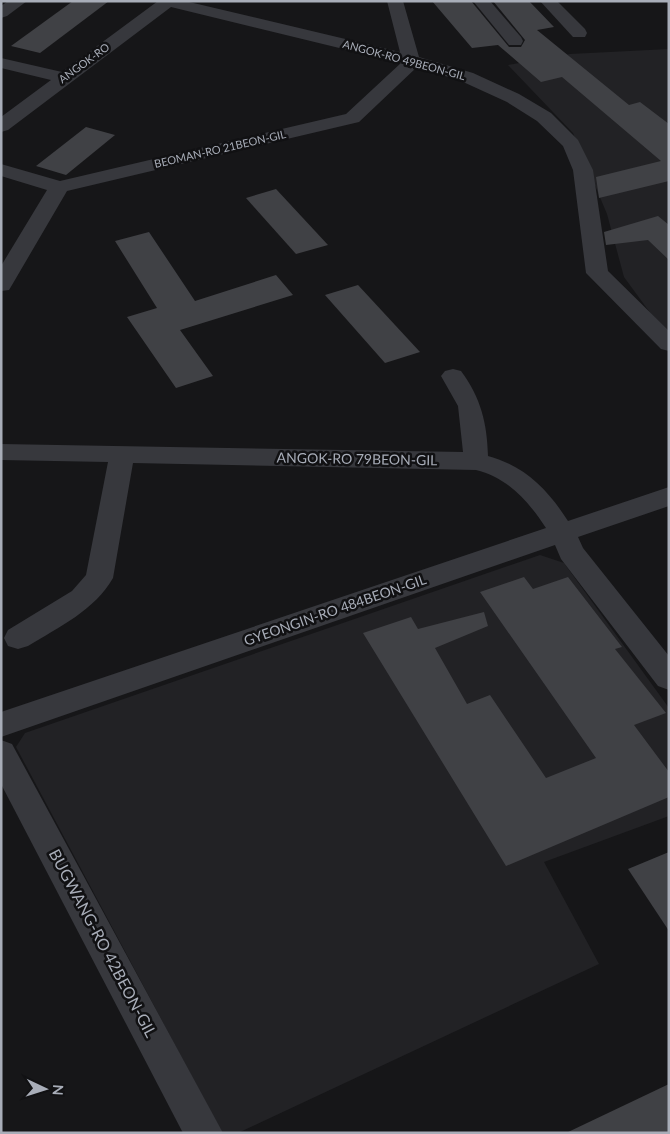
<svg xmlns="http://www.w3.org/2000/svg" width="670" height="1134" font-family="Lato,sans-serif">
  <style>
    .built { fill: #222225 }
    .building { fill: #404145 }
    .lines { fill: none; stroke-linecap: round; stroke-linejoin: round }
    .minor { fill: #37383d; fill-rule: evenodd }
    .labels { text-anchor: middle; stroke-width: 5; stroke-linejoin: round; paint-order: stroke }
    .far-street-label { font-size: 11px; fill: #a8adb8; stroke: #111113 }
    .street-label { font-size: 14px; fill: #a8adb8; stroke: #111113 }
    .near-street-label { font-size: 16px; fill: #a8adb8; stroke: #111113 }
  </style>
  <rect width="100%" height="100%" fill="#161618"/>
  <g class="built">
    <path d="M669 49V332L654 318 624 277 607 214 573 133 508 65 570 54Z"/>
    <path d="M540 555 564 563 669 708V816L544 862 599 964 238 1133H222L16 747 25 733Z"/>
  </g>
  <g class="building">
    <path d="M73 1H109L40 53 11 46Z"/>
    <path d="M432 1H471L509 47H521L525 40 493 1H529L554 27 537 30 629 105 640 102 669 124V181L599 198 596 177 661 161 562 77 541 82 498 45 472 48Z"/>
    <path d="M86 127 115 135 66 175 36 166Z"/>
    <path d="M276 189 328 245 296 254 246 198Z"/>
    <path d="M658 216 669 225V260L648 240 606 245 604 232Z"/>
    <path d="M149 232 195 301 276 275 293 295 180 330 213 376 176 388 127 317 157 308 115 241Z"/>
    <path d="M358 285 420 352 385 363 325 295Z"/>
    <path d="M524 577 533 589 568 577 622 647 615 649 666 713 634 725 669 772V797L506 866 363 633 411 617 418 629 484 612 488 626 435 648 467 704 490 695 546 778 596 758 480 592Z"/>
    <path d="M669 852V931L628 869Z"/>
    <path d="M669 1084V1133H566Z"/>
  </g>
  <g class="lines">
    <g class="minor">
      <path d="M8 1H27L7 16 1 18V6Z"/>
      <path d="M158 1H185L400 52 387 1H403L419 57 473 73 519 94 551 113 578 140 593 170 608 271 669 331V351L661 349 586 273 573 170 563 146 537 121 507 102 461 81 417 67 359 122 67 191 12 285 9 290 1 291V266L47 190 1 176V164L60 181 346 114 401 63 171 7 8 130 1 132V117L51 80 1 68V58L62 72Z"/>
      <path d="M473 1H490L521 37 523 41 521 45H509Z"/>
      <path d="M540 1H557L585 29 587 33 585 37H573Z"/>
      <path d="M453 369 461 371C481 398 487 423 488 456 525 466 548 490 568 521L669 487V506L578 537 583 548 669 656V690L658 686 561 559 555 545 1 737V712L546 528C529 502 507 477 476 470L133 463 113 578C95 610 59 627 28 646L18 649 8 646 4 638 8 630 72 591 86 575 108 462 1 460V444L463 452 458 406 441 376 445 371Z"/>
      <path d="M1 740 12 744 223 1133H183L1 784Z"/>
    </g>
  </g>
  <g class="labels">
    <g class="far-street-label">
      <text transform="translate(404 60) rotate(15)" y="4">ANGOK-RO 49BEON-GIL</text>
      <text transform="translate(84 63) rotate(-36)" y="4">ANGOK-RO</text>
      <text transform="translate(220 149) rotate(-13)" y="4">BEOMAN-RO 21BEON-GIL</text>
    </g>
    <g class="street-label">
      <text transform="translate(357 459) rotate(1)" y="5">ANGOK-RO 79BEON-GIL</text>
      <text transform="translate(335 610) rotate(-19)" y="5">GYEONGIN-RO 484BEON-GIL</text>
    </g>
    <g class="near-street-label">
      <text transform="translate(103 943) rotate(62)" y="6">BUGWANG-RO 42BEON-GIL</text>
    </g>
  </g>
  <rect width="670" height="1134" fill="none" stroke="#a8adb8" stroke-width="5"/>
  <g transform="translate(45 1089) rotate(94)" stroke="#111113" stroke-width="4" paint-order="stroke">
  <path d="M0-4L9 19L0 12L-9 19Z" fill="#a8adb8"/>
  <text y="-8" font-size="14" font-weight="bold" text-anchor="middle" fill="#a8adb8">N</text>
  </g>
</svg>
